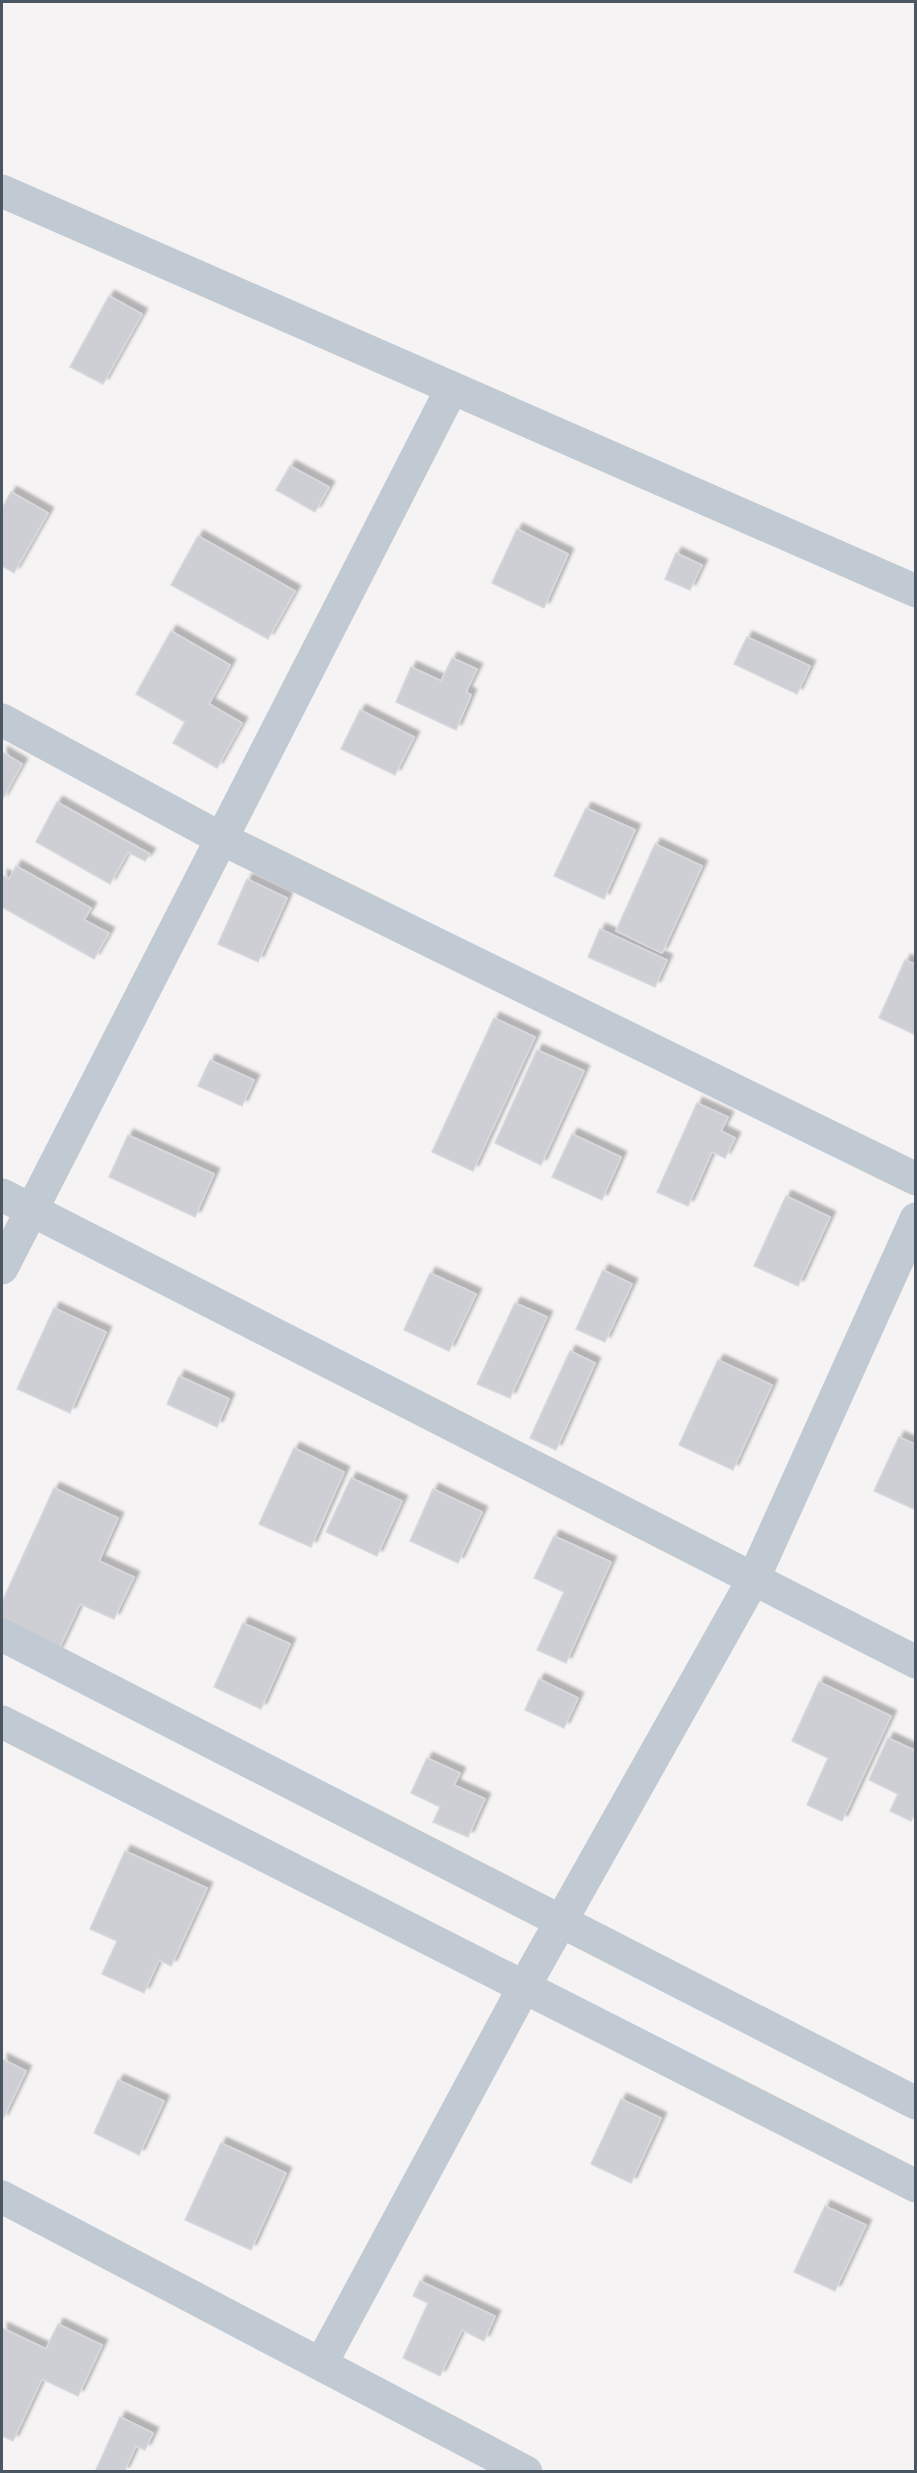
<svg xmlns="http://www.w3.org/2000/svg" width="917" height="2473" font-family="'Noto Sans',sans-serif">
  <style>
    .building { fill: #cdcfd5; stroke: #d7d9de; stroke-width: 1.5; filter: url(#shadow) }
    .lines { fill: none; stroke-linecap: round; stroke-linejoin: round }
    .minor { stroke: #c1cad2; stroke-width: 33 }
  </style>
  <defs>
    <filter id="shadow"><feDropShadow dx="5.5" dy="-5.5" stdDeviation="1.5" flood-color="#0004"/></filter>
  </defs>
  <rect width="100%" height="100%" fill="#f5f3f3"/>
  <g class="building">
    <path d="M109 296 142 314 103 384 70 367Z"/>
    <path d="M290 466 329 487 315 512 276 490Z"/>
    <path d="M11 492 48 513 14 573 2 566V508Z"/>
    <path d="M517 529 568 554 544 608 492 583Z"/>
    <path d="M198 536 295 591 268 639 171 585Z"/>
    <path d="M676 553 702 565 690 590 665 579Z"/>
    <path d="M171 631 230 665 209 704 242 723 217 768 173 743 185 722 136 694Z"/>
    <path d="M747 637 810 666 797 694 734 664Z"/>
    <path d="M452 658 477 669 466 692 471 695 456 730 396 702 411 667 441 681Z"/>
    <path d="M360 710 414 737 395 775 341 749Z"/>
    <path d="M2 752 22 764 2 800Z"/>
    <path d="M57 802 150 854 145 861 128 852 110 884 36 842Z"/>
    <path d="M586 808 635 830 604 899 554 876Z"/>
    <path d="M655 844 702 866 662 953 616 931Z"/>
    <path d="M16 866 91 908 84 920 109 933 94 959 2 907V875L9 879Z"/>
    <path d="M247 879 287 898 258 962 218 944Z"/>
    <path d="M600 929 667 960 655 987 588 957Z"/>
    <path d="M905 960 916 965V1035L879 1018Z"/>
    <path d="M494 1018 535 1037 473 1171 432 1152Z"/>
    <path d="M537 1050 584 1071 541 1165 495 1143Z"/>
    <path d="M210 1060 254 1080 242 1106 198 1086Z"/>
    <path d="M697 1103 728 1117 721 1131 735 1138 725 1158 712 1152 688 1206 657 1192Z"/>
    <path d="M572 1134 621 1157 602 1200 552 1177Z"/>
    <path d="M128 1135 214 1174 195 1217 109 1177Z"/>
    <path d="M786 1196 830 1217 798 1286 754 1266Z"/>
    <path d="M603 1270 632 1284 605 1342 576 1329Z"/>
    <path d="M430 1273 476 1294 449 1351 404 1330Z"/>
    <path d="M515 1303 547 1317 510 1398 477 1384Z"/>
    <path d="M54 1308 106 1332 70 1413 17 1389Z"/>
    <path d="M570 1351 595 1363 556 1450 530 1438Z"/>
    <path d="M718 1360 772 1385 733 1470 679 1445Z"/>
    <path d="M179 1376 229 1399 217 1427 167 1404Z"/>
    <path d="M899 1437 916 1445V1510L874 1491Z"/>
    <path d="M294 1448 344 1472 311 1547 259 1524Z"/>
    <path d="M351 1478 402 1501 377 1556 326 1532Z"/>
    <path d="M54 1488 118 1518 99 1561 134 1577 114 1619 80 1604 57 1653 2 1627V1602Z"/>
    <path d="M433 1489 482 1512 458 1563 410 1541Z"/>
    <path d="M554 1536 611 1562 566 1663 537 1650 564 1592 534 1578Z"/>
    <path d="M243 1623 290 1644 261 1709 214 1687Z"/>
    <path d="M539 1679 578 1698 564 1728 525 1710Z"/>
    <path d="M819 1682 891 1716 842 1821 807 1805 828 1758 792 1741Z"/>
    <path d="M888 1738 916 1751V1812L911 1821 890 1811 898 1794 869 1780Z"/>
    <path d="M427 1758 460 1773 454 1785 485 1799 468 1837 433 1822 440 1807 411 1793Z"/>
    <path d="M125 1851 207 1888 171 1966 159 1960 144 1993 102 1974 117 1941 90 1929Z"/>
    <path d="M2 2059 26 2071 2 2121Z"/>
    <path d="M118 2080 164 2101 139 2155 94 2133Z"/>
    <path d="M621 2099 661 2118 631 2183 591 2164Z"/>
    <path d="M221 2143 286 2173 251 2250 185 2220Z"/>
    <path d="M825 2206 866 2225 835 2291 794 2272Z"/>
    <path d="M420 2281 495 2316 484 2341 462 2330 440 2376 403 2358 428 2303 413 2296Z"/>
    <path d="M58 2324 102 2345 78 2396 42 2379 13 2441 2 2436V2328L46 2349Z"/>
    <path d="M120 2417 153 2433 145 2450 136 2446 124 2472H95Z"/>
  </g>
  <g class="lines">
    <g class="minor">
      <path d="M2 191 916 591"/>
      <path d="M2 720 222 839 916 1179"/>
      <path d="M2 1195 916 1662"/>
      <path d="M2 1268 452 388"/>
      <path d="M2 1635 916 2103"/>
      <path d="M2 1722 916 2186"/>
      <path d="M2 2197 526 2472"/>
      <path d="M321 2364 524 1987 753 1580 916 1219"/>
    </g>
  </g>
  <rect width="917" height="2473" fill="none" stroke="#4a5661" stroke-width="6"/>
</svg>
